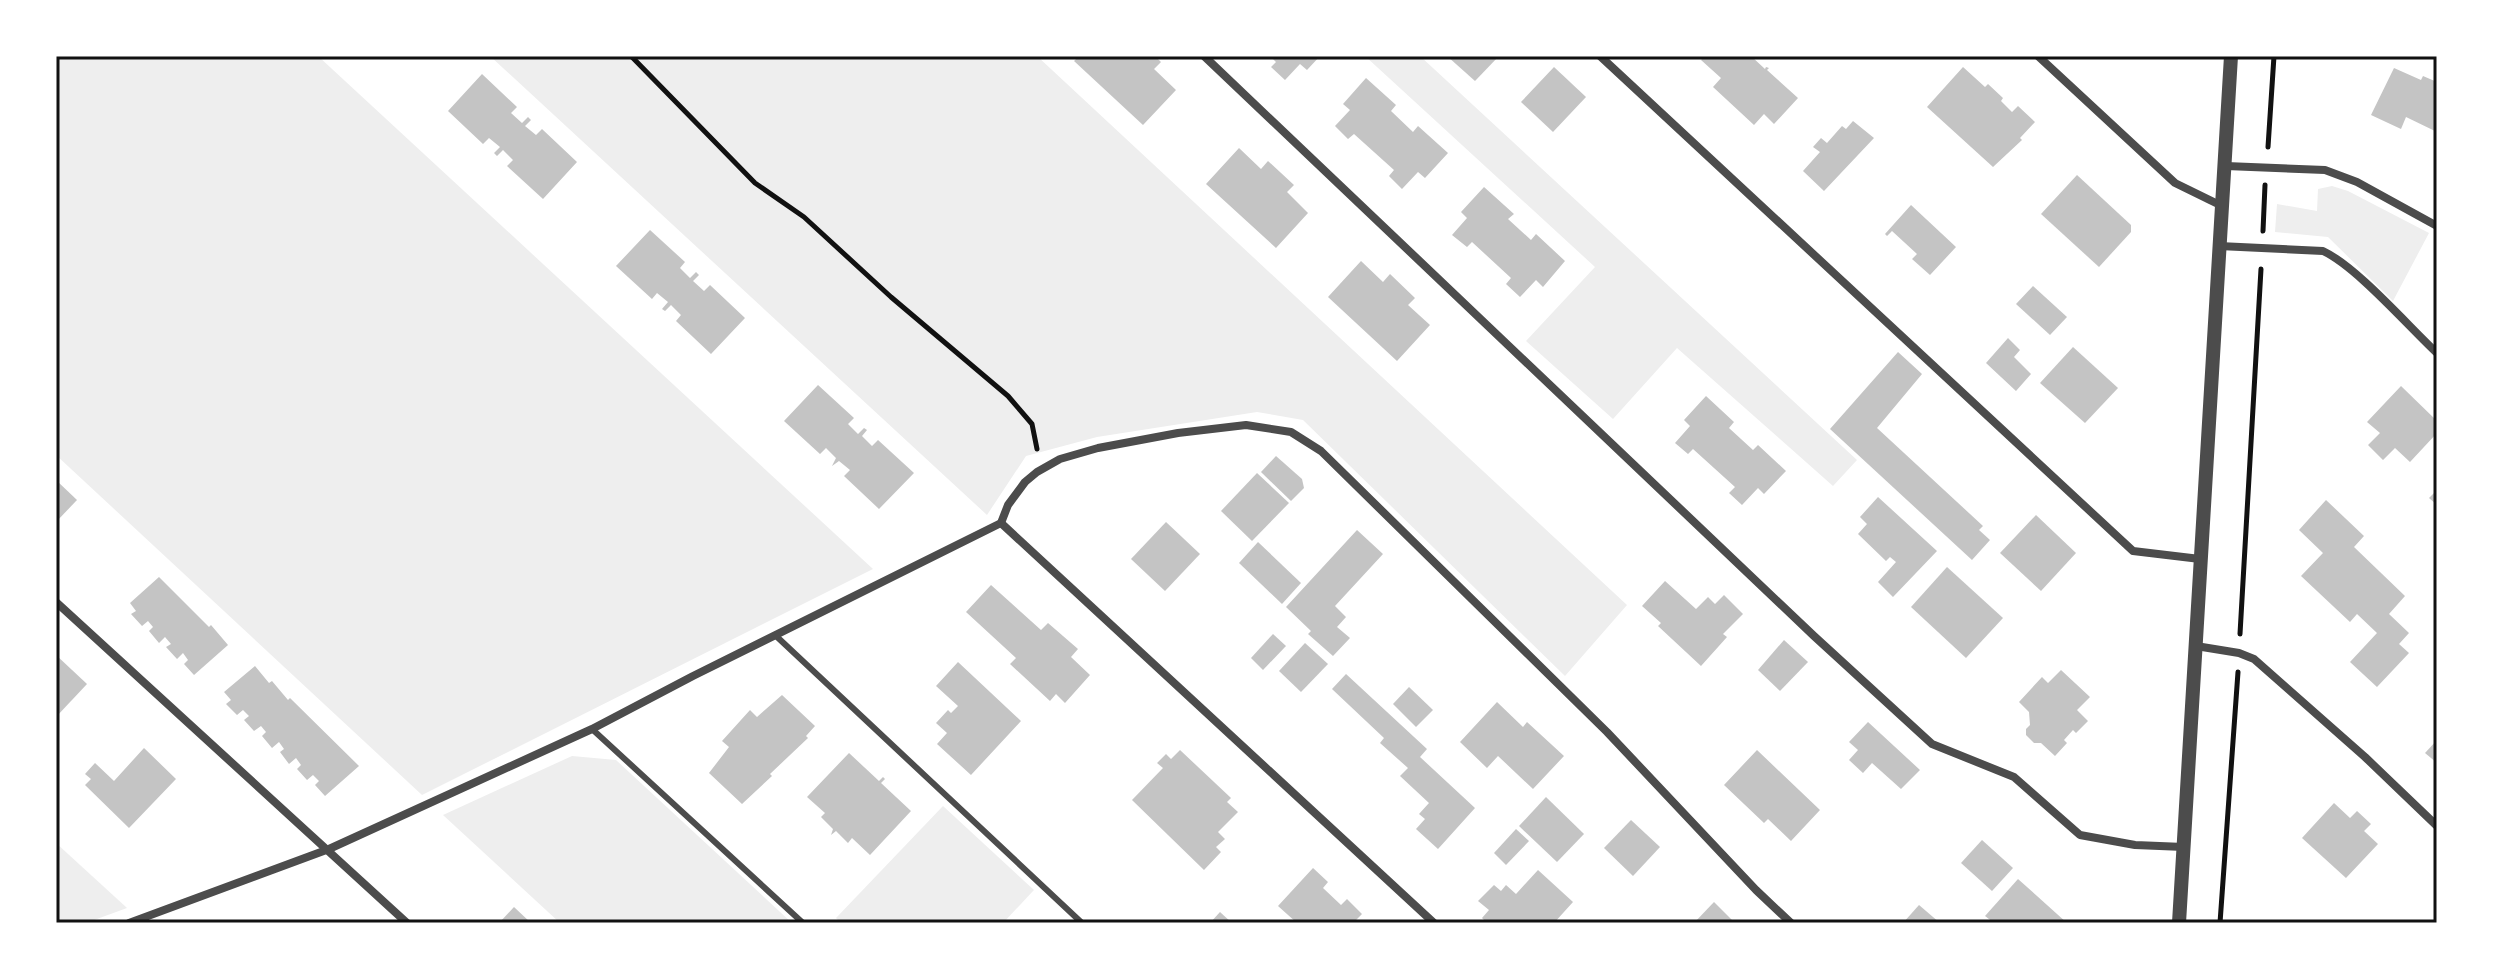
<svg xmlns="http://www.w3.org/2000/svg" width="2493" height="979" font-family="'Sofia Sans Condensed',sans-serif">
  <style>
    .green { fill: #eee }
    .building { fill: #c4c4c4 }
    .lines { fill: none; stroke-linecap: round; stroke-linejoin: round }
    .path { stroke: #111; stroke-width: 5 }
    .service { stroke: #4c4c4c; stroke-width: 6 }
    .minor { stroke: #4c4c4c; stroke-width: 8 }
    .tertiary { stroke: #4c4c4c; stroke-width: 14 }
    .neatline { fill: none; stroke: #111; stroke-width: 3 }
  </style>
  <rect width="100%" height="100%" fill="#fff"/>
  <g class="green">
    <path d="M56 56H318L873 569 422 795 56 455Z"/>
    <path d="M490 56H1037L1627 605 1565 676 1303 420 1257 412 1097 437 1026 456 987 515Z"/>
    <path d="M1365 56H1420L1857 460 1833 486 1677 348 1613 419 1526 341 1595 267Z"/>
    <path d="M2332 186 2348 191 2429 233 2393 301 2328 237 2275 232 2277 204 2317 211 2318 189Z"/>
    <path d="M572 756 616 760 792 923H560L443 815Z"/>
    <path d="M943 806 1034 890 1003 923H841L836 918Z"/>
    <path d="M56 843 127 908 86 923H56Z"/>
  </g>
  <g class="building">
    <path d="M1079 56H1155L1161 62 1154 69 1176 90 1143 125 1074 61Z"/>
    <path d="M1270 56H1320L1307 70 1300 64 1285 80 1271 67 1276 62Z"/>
    <path d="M1447 56H1499L1475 81Z"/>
    <path d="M1705 56H1751L1765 69 1766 67 1769 68 1767 70 1798 98 1774 124 1764 114 1754 125 1713 87 1721 78 1701 60Z"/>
    <path d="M1554 67 1586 97 1553 132 1521 102Z"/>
    <path d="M1963 67 1985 87 1988 84 2003 98 2001 101 2012 112 2018 106 2035 122 2020 138 2022 140 1993 167 1927 107Z"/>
    <path d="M2394 68 2421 80 2423 76 2437 82V132L2406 117 2401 129 2371 115Z"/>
    <path d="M482 74 517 107 511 113 522 123 528 117 531 120 525 126 536 135 542 129 577 162 543 199 507 166 513 160 503 150 497 156 494 153 500 147 489 138 483 144 448 111Z"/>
    <path d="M1366 78 1396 105 1391 111 1413 132 1418 126 1448 153 1425 178 1418 172 1402 189 1389 176 1394 170 1354 134 1348 139 1335 126 1350 110 1343 104Z"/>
    <path d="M1853 121 1874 138 1824 191 1803 171 1820 152 1813 147 1821 138 1827 143 1842 126 1846 129Z"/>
    <path d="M1239 148 1261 169 1268 161 1294 185 1287 192 1308 213 1276 248 1206 184Z"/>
    <path d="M2077 175 2131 225V232L2099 267 2041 214Z"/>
    <path d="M1484 187 1514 214 1508 219 1531 240 1536 234 1565 261 1543 287 1536 280 1520 297 1506 284 1511 278 1472 242 1467 247 1452 235 1467 218 1461 212Z"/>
    <path d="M1911 205 1956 247 1930 275 1912 259 1917 254 1892 231 1887 236 1885 234Z"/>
    <path d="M650 230 685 262 680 268 690 278 696 272 699 275 693 281 704 291 710 285 745 318 711 354 676 321 681 315 671 305 665 311 662 309 668 302 657 293 652 299 616 266Z"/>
    <path d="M1361 261 1383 282 1390 274 1415 298 1408 305 1430 325 1397 361 1328 297Z"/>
    <path d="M2033 286 2067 317 2050 335 2016 304Z"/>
    <path d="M2008 338 2020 350 2014 357 2031 374 2016 391 1986 363Z"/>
    <path d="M2073 347 2118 388 2085 423 2040 383Z"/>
    <path d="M1898 352 1922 374 1877 428 1983 526 1979 530 1990 540 1972 560 1830 429Z"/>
    <path d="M818 385 854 418 848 424 858 434 864 428 867 430 862 436 872 446 878 440 914 473 879 509 844 476 850 470 839 461 832 466 836 458 826 448 820 454 784 421Z"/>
    <path d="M2401 386 2437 421V433L2410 462 2395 448 2383 460 2368 445 2380 433 2367 422Z"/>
    <path d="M1706 396 1734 422 1729 428 1753 450 1758 445 1786 471 1764 494 1758 488 1742 505 1729 493 1735 487 1693 449 1688 454 1675 443 1690 426 1684 420Z"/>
    <path d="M1276 456 1302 479 1304 488 1291 501 1261 472Z"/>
    <path d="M1257 473 1289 503 1252 541 1221 511Z"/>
    <path d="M56 480 77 500 56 522Z"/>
    <path d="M2437 490V505L2429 498Z"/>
    <path d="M1878 497 1937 551 1893 597 1878 582 1896 562 1890 557 1886 561 1858 534 1867 524 1860 517Z"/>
    <path d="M2326 500 2364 536 2354 547 2405 596 2389 614 2409 633 2399 644 2409 653 2377 687 2350 662 2377 633 2357 614 2350 622 2301 576 2323 553 2299 530Z"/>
    <path d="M2036 515 2076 553 2041 591 2000 553Z"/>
    <path d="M1166 522 1200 554 1165 591 1131 559Z"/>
    <path d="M1357 530 1383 554 1335 606 1346 617 1337 627 1350 638 1333 656 1308 634 1311 631 1286 607Z"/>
    <path d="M1258 542 1301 583 1282 604 1239 563Z"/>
    <path d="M1947 567 2003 618 1966 658 1911 607Z"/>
    <path d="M159 577 209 627 211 625 228 645 194 675 184 664 188 660 183 653 177 659 166 647 171 644 165 637 159 643 149 631 153 627 148 621 142 626 131 614 136 611 130 603Z"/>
    <path d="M1665 581 1696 609 1708 597 1715 604 1724 595 1743 614 1723 634 1727 637 1701 666 1658 626 1661 623 1642 606Z"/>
    <path d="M991 585 1041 630 1048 623 1078 649 1071 657 1090 675 1065 703 1056 694 1050 701 1010 664 1016 658 966 612Z"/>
    <path d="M1273 634 1286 646 1263 670 1251 658Z"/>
    <path d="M1784 640 1808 662 1780 691 1758 670Z"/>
    <path d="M1305 643 1328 664 1301 692 1279 671Z"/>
    <path d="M56 655 87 684 56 717Z"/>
    <path d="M958 662 1021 721 971 775 937 744 947 733 936 723 948 710 951 713 958 706 936 686Z"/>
    <path d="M255 666 269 683 272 681 288 700 290 698 359 766 325 796 315 785 319 781 313 775 307 780 297 769 301 765 296 758 289 764 280 752 284 749 279 742 272 748 262 736 266 732 261 726 254 731 244 720 249 716 243 710 237 715 226 704 231 700 224 692Z"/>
    <path d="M2061 670 2090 697 2077 710 2088 721 2076 733 2073 730 2064 740 2067 743 2055 756 2041 743H2034L2026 735V729L2030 725 2029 712 2019 702 2042 677 2048 683Z"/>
    <path d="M1346 674 1427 749 1420 757 1475 808 1438 849 1416 829 1425 819 1419 814 1429 803 1400 776 1408 768 1380 743 1384 738 1332 689Z"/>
    <path d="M1409 687 1433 710 1416 727 1393 704Z"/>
    <path d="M782 695 815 726 806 736 808 738 770 774 772 776 742 804 709 773 729 747 722 741 750 710 757 717Z"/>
    <path d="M1497 702 1523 727 1527 722 1564 756 1533 789 1498 756 1487 768 1460 742Z"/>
    <path d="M1868 722 1920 770 1901 789 1872 763 1863 773 1849 760 1858 750 1849 742Z"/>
    <path d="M2437 740V763L2425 753Z"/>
    <path d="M144 748 176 779 129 828 85 785 91 779 85 774 95 763 114 781Z"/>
    <path d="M1180 750 1231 798 1227 802 1238 812 1218 832 1225 839 1216 847 1221 852 1204 870 1132 800 1163 768 1157 763 1166 754 1171 759Z"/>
    <path d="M1757 750 1820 810 1791 841 1768 819 1764 823 1724 785Z"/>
    <path d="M849 753 879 781 883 777 885 779 881 783 911 811 870 855 852 838 848 843 836 831 831 835 833 829 821 817 825 813 807 797Z"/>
    <path d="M1546 797 1584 834 1557 862 1519 826Z"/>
    <path d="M2334 803 2350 818 2357 811 2371 824 2364 831 2378 844 2346 878 2302 838Z"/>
    <path d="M1631 820 1660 847 1633 876 1604 848Z"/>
    <path d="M1516 829 1529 841 1506 865 1494 853Z"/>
    <path d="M1982 840 2013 868 1992 891 1961 863Z"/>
    <path d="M1313 868 1328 882 1323 888 1341 905 1347 899 1362 914 1356 920 1360 923H1297L1278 906Z"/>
    <path d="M1538 870 1573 902 1554 923H1487L1482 918 1489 910 1478 901 1494 885 1501 891 1506 885 1516 894Z"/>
    <path d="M2018 879 2067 923H1994L1985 916Z"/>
    <path d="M1714 902 1735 923H1694Z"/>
    <path d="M1919 905 1940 923H1903Z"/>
    <path d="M514 907 531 923H499Z"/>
    <path d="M1220 912 1232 923H1210Z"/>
  </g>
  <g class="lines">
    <g class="path">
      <path d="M631 56 755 183 804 217 891 297 1008 396 1032 424 1037 449"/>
      <path d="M2268 147 2274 56"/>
      <path d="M2263 231 2265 185"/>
      <path d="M2240 634 2261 269"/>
      <path d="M2220 923 2238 672"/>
    </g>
    <g class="service">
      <path d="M775 635 1082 923"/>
      <path d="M592 729 803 923"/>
    </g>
    <g class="minor">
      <path d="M1204 56 1814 636 1932 744 2014 777 2080 835 2135 845 2184 847"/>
      <path d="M1600 56 2133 551 2200 559"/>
      <path d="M2038 56 2175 183 2222 206"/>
      <path d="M2226 166 2325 170 2357 182 2437 226"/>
      <path d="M2219 246 2323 251C2357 267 2408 326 2437 353"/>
      <path d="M1001 523 1434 923"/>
      <path d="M56 602 407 923"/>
      <path d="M2196 646 2239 653 2254 659 2365 757 2437 826"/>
      <path d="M129 923 329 849 592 729 693 676 1001 523 1008 505 1025 482 1037 472 1060 459 1098 448 1178 433 1246 425 1291 432 1321 451 1607 732 1756 890 1791 923"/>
    </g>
    <path class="tertiary" d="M2179 923 2231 56"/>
  </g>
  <rect width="2493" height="979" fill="none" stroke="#ffffff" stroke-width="116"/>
  <rect x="58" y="58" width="2377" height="863" class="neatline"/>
</svg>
